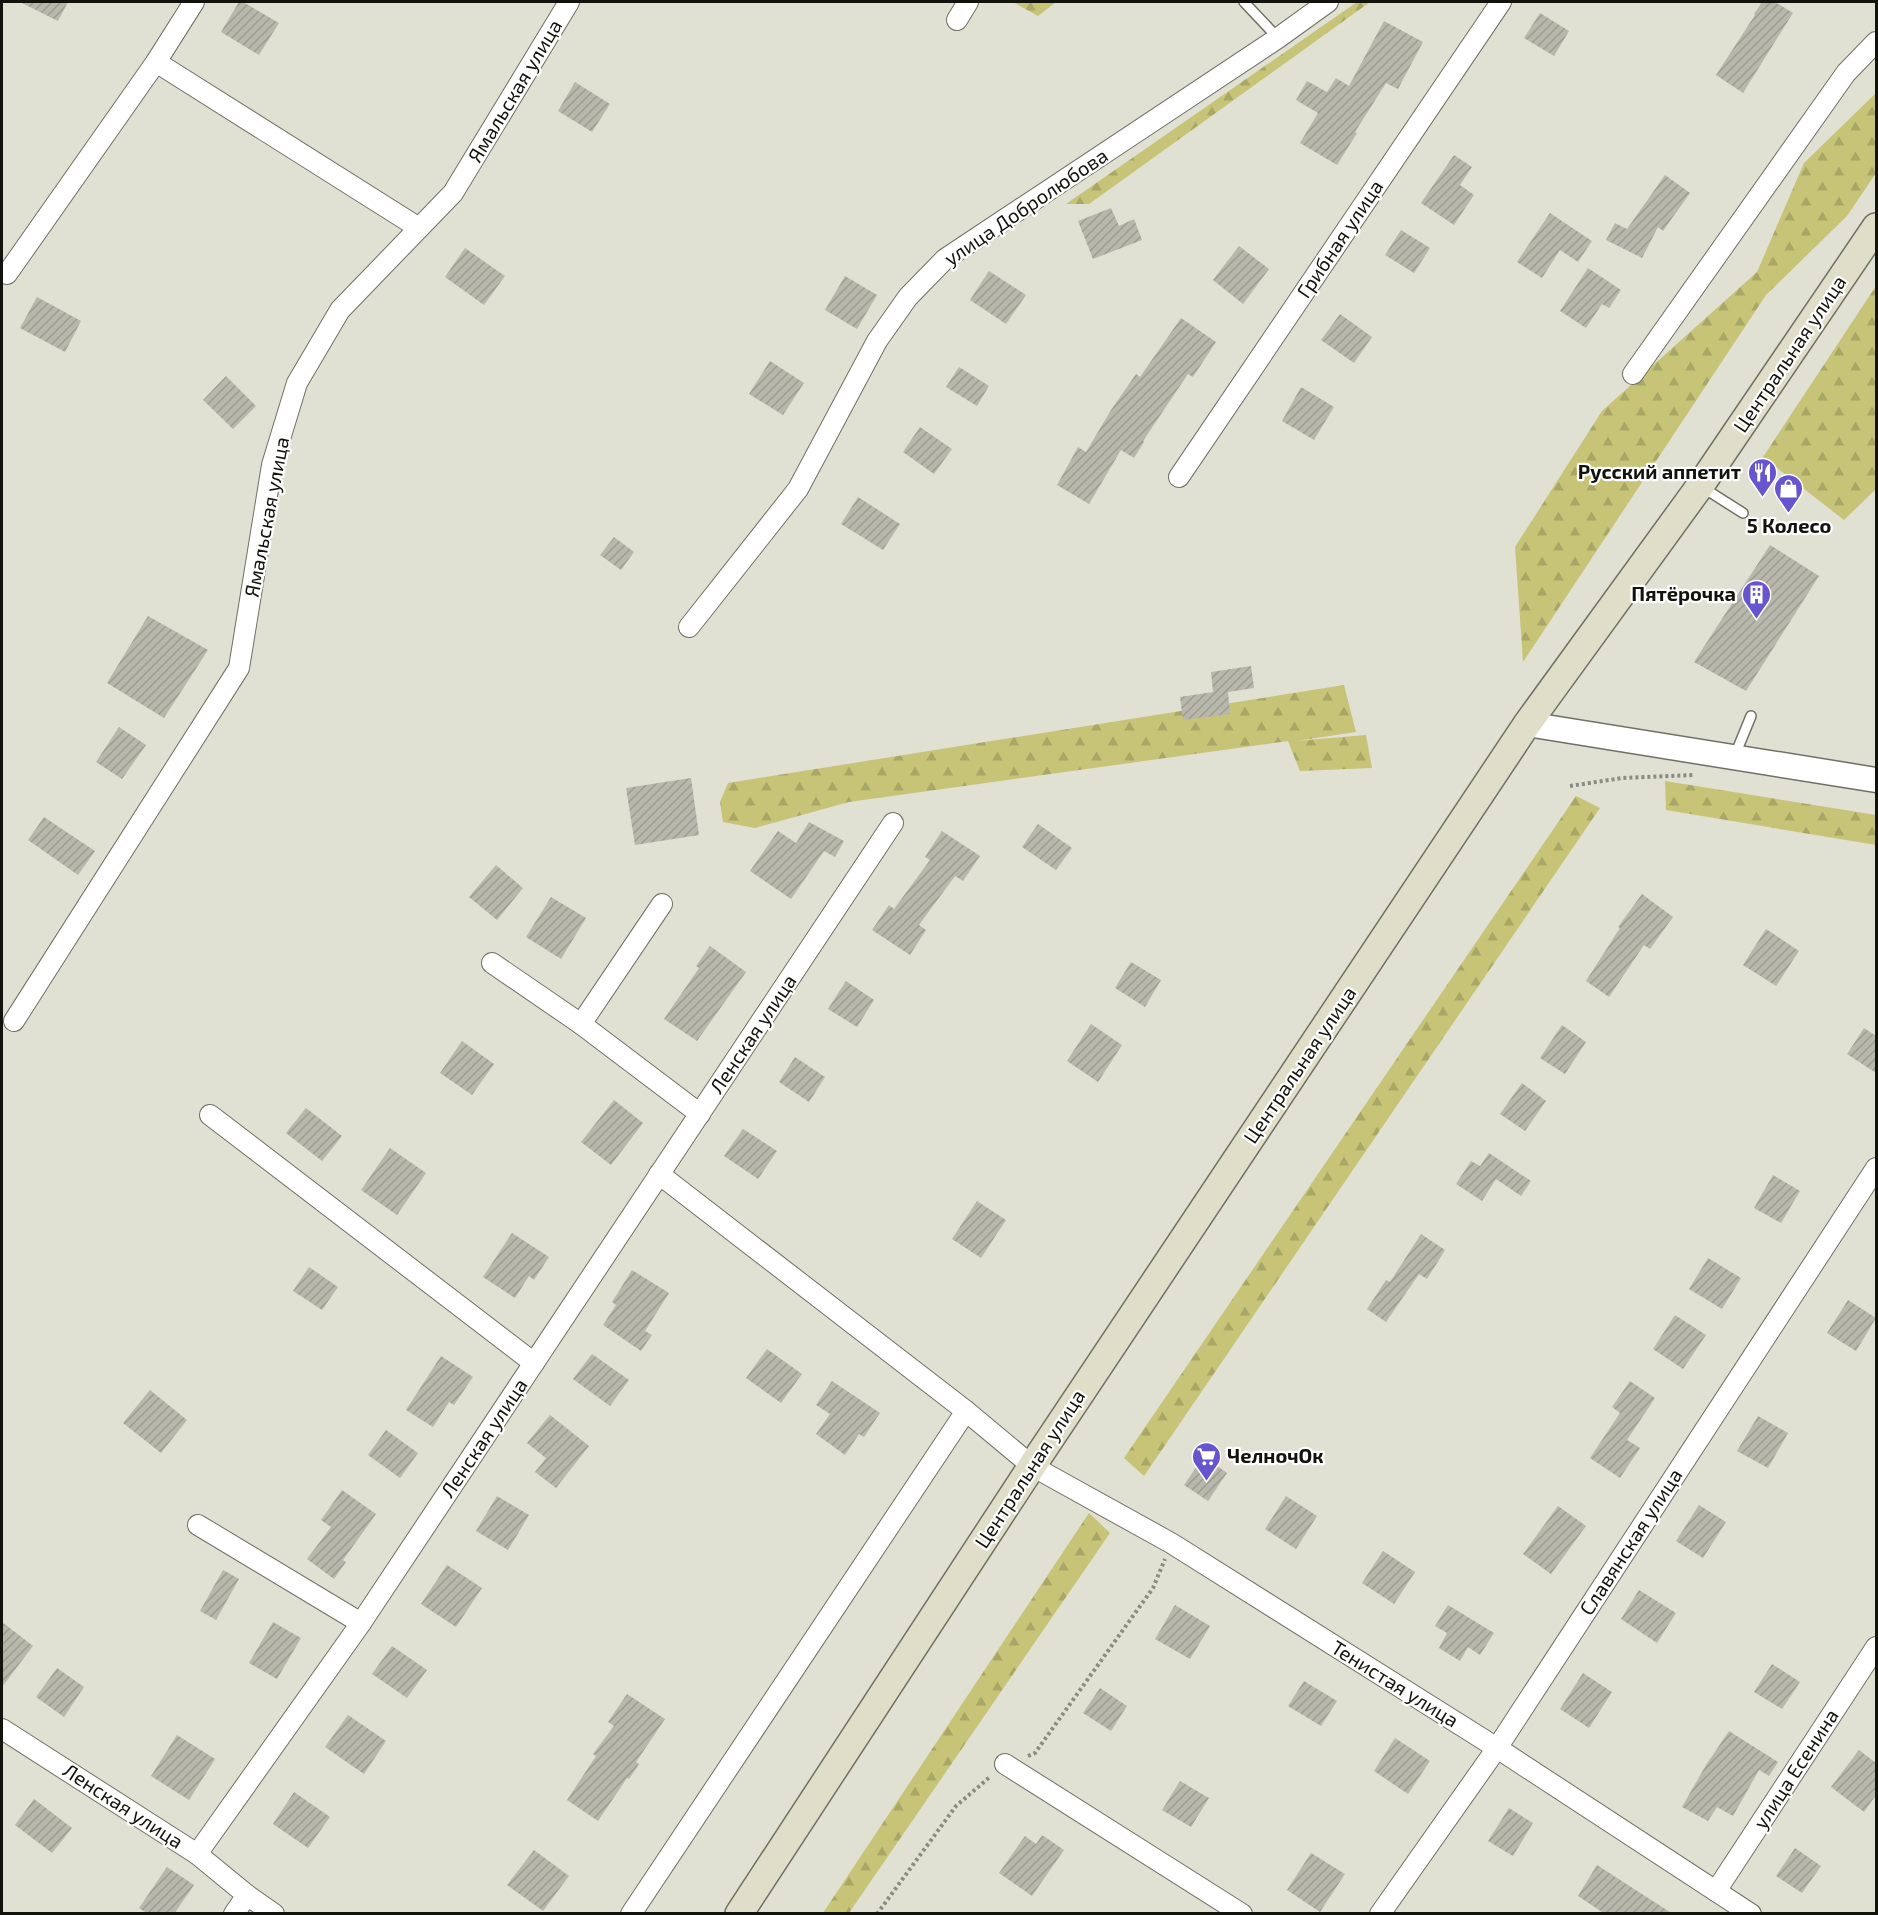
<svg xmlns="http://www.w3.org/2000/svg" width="1878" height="1915" font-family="'Exo 2',sans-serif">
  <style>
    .forest { fill: url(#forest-firs) }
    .building { fill: url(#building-hatch) }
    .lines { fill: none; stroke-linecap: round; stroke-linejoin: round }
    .service-casing { stroke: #707064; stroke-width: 12 }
    .minor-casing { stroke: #707064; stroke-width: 22 }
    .tertiary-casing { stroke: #707064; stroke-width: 27 }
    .secondary-casing { stroke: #707064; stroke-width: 30 }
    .path { stroke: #8b8b82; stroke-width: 4; stroke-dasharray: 3 3; stroke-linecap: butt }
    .service { stroke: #fff; stroke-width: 9 }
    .minor { stroke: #fff; stroke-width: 20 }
    .tertiary { stroke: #fff; stroke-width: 24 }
    .secondary { stroke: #e0dec8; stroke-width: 27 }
    .labels { text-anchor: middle; stroke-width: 4.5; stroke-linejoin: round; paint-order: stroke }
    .street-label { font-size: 20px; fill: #13130e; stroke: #fff }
    .poi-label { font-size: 20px; font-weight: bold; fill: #13130e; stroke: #fff; text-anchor: end }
  </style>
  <defs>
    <pattern id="forest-firs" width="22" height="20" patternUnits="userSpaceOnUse" patternTransform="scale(1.5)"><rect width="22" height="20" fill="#c7c377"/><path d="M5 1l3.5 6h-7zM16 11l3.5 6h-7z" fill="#aaa766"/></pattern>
    <pattern id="building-hatch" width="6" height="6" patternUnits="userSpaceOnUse" patternTransform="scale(1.5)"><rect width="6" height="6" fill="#b8b7ab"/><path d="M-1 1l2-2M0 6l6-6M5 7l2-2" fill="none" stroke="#9d9c92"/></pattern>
  </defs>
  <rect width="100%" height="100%" fill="#e0e0d3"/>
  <g class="forest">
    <path d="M1013 2H1056L1038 16Z"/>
    <path d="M1357 2H1370L1089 204H1066Z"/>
    <path d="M1876 93V173L1847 216 1766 295 1523 662 1515 547 1602 411 1757 272 1804 163Z"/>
    <path d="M1876 286V489L1844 520 1763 457Z"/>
    <path d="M1344 685 1356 732 1296 741 1366 735 1372 768 1300 771 1288 741 849 802 755 828 723 822 720 802 728 783Z"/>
    <path d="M1665 781 1876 815V845L1666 810Z"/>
    <path d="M1576 796 1600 808 1144 1476 1124 1458Z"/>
    <path d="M1089 1513 1110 1533 849 1913H823Z"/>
  </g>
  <g class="building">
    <path d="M20 2H68L58 21Z"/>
    <path d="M239 2H243L279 23 259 55 221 32Z"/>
    <path d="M1762 2H1775L1793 13 1743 93 1716 75 1755 15 1754 14Z"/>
    <path d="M1540 13 1569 31 1554 56 1524 38Z"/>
    <path d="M1384 21 1423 42 1398 89 1386 83 1355 132 1357 133 1337 165 1300 143 1318 113 1296 100 1307 81 1327 92 1336 78 1349 86Z"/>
    <path d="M575 82 610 104 592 132 558 111Z"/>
    <path d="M1454 155 1472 167 1460 185 1474 195 1454 225 1421 203Z"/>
    <path d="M1665 175 1690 193 1663 231 1658 227 1642 258 1606 240 1615 223 1627 229Z"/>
    <path d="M1111 208 1119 226 1134 219 1142 240 1093 259 1078 221Z"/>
    <path d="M1550 213 1592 241 1578 262 1560 250 1542 278 1517 262Z"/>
    <path d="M1401 230 1430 248 1414 273 1385 255Z"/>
    <path d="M1239 246 1269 269 1243 304 1213 280Z"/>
    <path d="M465 248 505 276 484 305 445 277Z"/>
    <path d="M1588 268 1621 290 1609 308 1602 304 1586 328 1560 311Z"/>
    <path d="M989 271 1026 295 1006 324 970 300Z"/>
    <path d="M845 276 877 295 857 329 825 310Z"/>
    <path d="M37 297 81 321 65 352 20 328Z"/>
    <path d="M1340 314 1372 337 1354 363 1321 340Z"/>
    <path d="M1181 318 1216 342 1193 377 1188 374 1143 441 1144 442 1134 458 1121 450 1089 504 1057 485 1078 447 1086 452 1111 410 1136 374 1140 377Z"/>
    <path d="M770 361 804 383 783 415 749 394Z"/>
    <path d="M959 367 989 386 977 406 946 387Z"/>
    <path d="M226 376 256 406 233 429 203 400Z"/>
    <path d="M1301 387 1334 407 1314 440 1282 421Z"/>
    <path d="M920 427 952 449 934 474 903 452Z"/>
    <path d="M858 497 900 524 883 550 841 524Z"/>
    <path d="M614 537 634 552 621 570 600 555Z"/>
    <path d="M1770 545 1819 576 1746 691 1694 662Z"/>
    <path d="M148 616 208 650 164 718 107 683Z"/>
    <path d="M1251 666 1254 688 1228 692 1230 714 1183 720 1180 697 1213 692 1211 672Z"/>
    <path d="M119 727 146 745 122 779 96 762Z"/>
    <path d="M691 778 699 835 635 845 626 788Z"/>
    <path d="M44 817 95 851 78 875 28 840Z"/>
    <path d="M809 822 844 841 835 857 824 851 791 899 750 871 778 831 796 843Z"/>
    <path d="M1038 824 1072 848 1056 870 1022 847Z"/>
    <path d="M942 831 980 856 963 881 955 876 919 925 926 930 910 955 872 930 889 905 894 909 930 860 925 857Z"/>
    <path d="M496 865 523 888 497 920 469 897Z"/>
    <path d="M1642 894 1673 917 1650 949 1644 945 1609 997 1586 981 1620 928 1618 927Z"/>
    <path d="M551 897 586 918 561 959 526 937Z"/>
    <path d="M1766 929 1799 951 1776 986 1743 965Z"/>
    <path d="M710 946 746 972 697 1041 664 1019 699 968 696 966Z"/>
    <path d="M1131 962 1161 980 1145 1007 1115 988Z"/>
    <path d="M846 981 874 1000 857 1027 828 1009Z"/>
    <path d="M1091 1024 1122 1045 1098 1082 1067 1061Z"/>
    <path d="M1562 1025 1586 1042 1565 1074 1540 1058Z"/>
    <path d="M1864 1028 1876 1036V1073L1847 1054Z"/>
    <path d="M462 1041 494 1064 472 1095 440 1073Z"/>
    <path d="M795 1057 825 1077 809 1102 779 1082Z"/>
    <path d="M1522 1083 1546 1101 1525 1131 1500 1114Z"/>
    <path d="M614 1100 643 1123 611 1165 581 1142Z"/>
    <path d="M306 1108 342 1136 322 1161 286 1133Z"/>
    <path d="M743 1129 777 1151 758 1179 724 1156Z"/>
    <path d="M390 1148 426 1173 397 1215 361 1190Z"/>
    <path d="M1489 1153 1531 1181 1521 1196 1496 1179 1482 1201 1456 1184 1471 1161 1480 1166Z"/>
    <path d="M1773 1175 1800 1191 1781 1223 1754 1208Z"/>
    <path d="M977 1201 1006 1220 981 1258 952 1239Z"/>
    <path d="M512 1233 549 1257 534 1280 529 1276 515 1298 483 1277Z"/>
    <path d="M1421 1234 1445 1250 1427 1279 1419 1274 1386 1322 1367 1309 1386 1280 1390 1282Z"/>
    <path d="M1708 1258 1741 1278 1722 1309 1689 1289Z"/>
    <path d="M309 1267 338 1287 322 1310 293 1291Z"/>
    <path d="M632 1270 669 1293 645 1331 652 1335 641 1351 603 1325 616 1305 612 1302Z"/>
    <path d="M1848 1300 1876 1318 1856 1351 1827 1333Z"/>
    <path d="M1675 1315 1706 1335 1683 1369 1653 1349Z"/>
    <path d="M767 1349 802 1374 781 1403 746 1378Z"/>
    <path d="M592 1354 629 1380 610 1406 573 1379Z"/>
    <path d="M441 1356 473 1377 454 1405 449 1402 433 1427 406 1410Z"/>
    <path d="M832 1381 880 1413 864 1437 859 1434 845 1455 816 1434 830 1414 816 1405Z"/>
    <path d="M1630 1381 1655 1398 1627 1440 1640 1448 1620 1478 1590 1458 1620 1413 1612 1407Z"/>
    <path d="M150 1390 187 1420 161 1453 123 1423Z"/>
    <path d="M550 1415 589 1446 556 1488 535 1472 546 1458 527 1443Z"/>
    <path d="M1758 1416 1788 1433 1768 1468 1737 1451Z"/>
    <path d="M386 1430 418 1453 400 1478 368 1455Z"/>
    <path d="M1204 1456 1227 1473 1208 1501 1184 1485Z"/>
    <path d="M342 1490 376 1514 343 1560 346 1562 334 1579 307 1559 331 1527 321 1520Z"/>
    <path d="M497 1496 529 1515 508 1550 476 1531Z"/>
    <path d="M1286 1496 1317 1516 1296 1549 1265 1529Z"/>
    <path d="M1699 1505 1726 1522 1703 1558 1676 1541Z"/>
    <path d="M1558 1506 1586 1526 1551 1574 1523 1554Z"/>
    <path d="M1383 1551 1415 1572 1394 1604 1362 1583Z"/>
    <path d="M447 1565 482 1588 456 1627 421 1604Z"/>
    <path d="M223 1570 239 1579 216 1620 200 1611Z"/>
    <path d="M1639 1590 1676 1613 1657 1643 1621 1619Z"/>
    <path d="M1175 1605 1210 1626 1190 1659 1155 1639Z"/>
    <path d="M1448 1605 1494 1633 1480 1655 1468 1647 1460 1661 1439 1648 1447 1633 1435 1626Z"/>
    <path d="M2 1622 33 1646 2 1687Z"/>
    <path d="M273 1622 301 1638 277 1679 249 1663Z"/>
    <path d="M392 1646 427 1670 407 1698 372 1674Z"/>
    <path d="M1772 1664 1800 1682 1782 1709 1754 1692Z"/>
    <path d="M57 1668 84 1687 64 1717 36 1697Z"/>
    <path d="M1583 1673 1612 1692 1589 1728 1560 1709Z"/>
    <path d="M1304 1681 1337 1701 1321 1726 1288 1706Z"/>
    <path d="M1100 1688 1127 1706 1111 1731 1083 1713Z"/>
    <path d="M627 1694 665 1719 636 1762 639 1764 629 1779 627 1778 598 1821 567 1800 596 1756 593 1754 614 1726 608 1722Z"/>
    <path d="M348 1715 386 1741 364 1774 325 1747Z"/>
    <path d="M1729 1731 1778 1762 1769 1776 1759 1770 1733 1816 1717 1807 1708 1821 1682 1807 1706 1765Z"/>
    <path d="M177 1735 215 1759 189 1800 151 1776Z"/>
    <path d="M1395 1738 1430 1761 1408 1794 1374 1771Z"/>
    <path d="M1859 1750 1876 1763V1795L1864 1812 1831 1787Z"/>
    <path d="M1180 1781 1209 1798 1191 1827 1162 1810Z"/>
    <path d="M294 1792 330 1817 308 1848 273 1824Z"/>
    <path d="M34 1799 72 1828 52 1853 15 1825Z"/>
    <path d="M1509 1808 1533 1823 1513 1856 1488 1841Z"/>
    <path d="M1042 1835 1064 1850 1032 1896 999 1873 1025 1836 1036 1844Z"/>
    <path d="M1795 1848 1821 1866 1802 1893 1776 1876Z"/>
    <path d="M534 1850 569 1876 543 1911 507 1885Z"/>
    <path d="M1311 1853 1345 1874 1320 1912 1287 1890Z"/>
    <path d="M1597 1865 1673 1914H1605L1578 1896Z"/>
    <path d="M167 1867 194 1885 174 1914H148L139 1908Z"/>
  </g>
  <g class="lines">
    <defs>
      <g id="service">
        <path d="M1244 2 1278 38"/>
        <path d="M1702 487 1743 513"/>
        <path d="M1735 755 1751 716"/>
      </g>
      <g id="minor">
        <path d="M957 20 968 2"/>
        <path d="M156 62 419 228"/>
        <path d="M7 274 156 62 194 2"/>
        <path d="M1633 374 1846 73 1876 42"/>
        <path d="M1179 477 1501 2"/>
        <path d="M689 627 798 489 877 341 908 297 945 259 1278 38 1328 2"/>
        <path d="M492 963 581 1024 700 1114"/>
        <path d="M14 1021 239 668 272 465 297 383 340 310 453 193 569 2"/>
        <path d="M581 1024 662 904"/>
        <path d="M210 1115 534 1363"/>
        <path d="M659 1174 966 1411 1032 1466 1171 1543 1497 1748 1751 1914"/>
        <path d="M198 1525 361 1623"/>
        <path d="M2 1729 197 1854 247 1895 274 1914"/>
        <path d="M1005 1764 1242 1914"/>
        <path d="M197 1854 361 1623 893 823"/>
        <path d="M1716 1891 1876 1647"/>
        <path d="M234 1914 247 1895"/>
        <path d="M631 1914 966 1411"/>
        <path d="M1380 1914 1497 1748 1876 1168"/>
      </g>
      <path id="tertiary" d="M1527 724 1876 780"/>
      <path id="secondary" d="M739 1914 1032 1466 1527 724 1700 486 1876 227"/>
    </defs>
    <use href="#service" class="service-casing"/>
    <use href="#minor" class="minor-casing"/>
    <use href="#tertiary" class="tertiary-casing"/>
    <use href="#secondary" class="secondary-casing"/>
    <g class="path">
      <path d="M1570 786 1622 778 1695 775"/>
      <path d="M1028 1756 1035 1753 1153 1588 1165 1559"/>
      <path d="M877 1914 956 1806 991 1776"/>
    </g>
    <use href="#service" class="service"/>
    <use href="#minor" class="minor"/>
    <use href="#tertiary" class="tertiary"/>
    <use href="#secondary" class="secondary"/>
  </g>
  <defs>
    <symbol id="restaurant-pin" viewBox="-11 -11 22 30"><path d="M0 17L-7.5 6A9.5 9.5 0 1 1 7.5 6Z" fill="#6755ce" stroke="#fff"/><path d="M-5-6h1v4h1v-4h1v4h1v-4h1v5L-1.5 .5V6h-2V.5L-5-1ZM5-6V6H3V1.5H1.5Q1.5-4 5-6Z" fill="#fff"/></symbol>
    <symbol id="shop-pin" viewBox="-11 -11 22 30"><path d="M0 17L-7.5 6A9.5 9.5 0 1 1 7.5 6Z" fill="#6755ce" stroke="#fff"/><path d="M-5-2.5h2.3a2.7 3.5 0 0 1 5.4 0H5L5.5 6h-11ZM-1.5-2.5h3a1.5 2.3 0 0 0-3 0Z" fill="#fff"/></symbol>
    <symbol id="building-pin" viewBox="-11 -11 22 30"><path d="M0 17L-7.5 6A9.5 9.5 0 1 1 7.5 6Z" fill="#6755ce" stroke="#fff"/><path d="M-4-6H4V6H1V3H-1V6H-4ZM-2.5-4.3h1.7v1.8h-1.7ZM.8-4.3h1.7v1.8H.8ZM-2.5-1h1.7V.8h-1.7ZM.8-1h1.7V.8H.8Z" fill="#fff"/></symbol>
    <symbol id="supermarket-pin" viewBox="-11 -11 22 30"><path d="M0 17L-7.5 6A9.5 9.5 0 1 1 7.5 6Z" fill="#6755ce" stroke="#fff"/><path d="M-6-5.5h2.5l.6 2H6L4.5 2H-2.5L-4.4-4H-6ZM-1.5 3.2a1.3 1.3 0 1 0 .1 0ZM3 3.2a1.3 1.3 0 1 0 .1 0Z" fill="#fff"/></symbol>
  </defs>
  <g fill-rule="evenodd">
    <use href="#restaurant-pin" x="1746" y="456" width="33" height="45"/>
    <use href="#shop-pin" x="1772" y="472" width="33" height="45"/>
    <use href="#building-pin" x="1740" y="578" width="33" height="45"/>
    <use href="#supermarket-pin" x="1190" y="1440" width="33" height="45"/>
  </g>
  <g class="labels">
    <g class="street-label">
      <text transform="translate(515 91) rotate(-59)" y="7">Ямальская улица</text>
      <text transform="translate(1026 207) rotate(-34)" y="7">улица Добролюбова</text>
      <text transform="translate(1340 239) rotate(-56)" y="7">Грибная улица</text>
      <text transform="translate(1790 354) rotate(-56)" y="7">Центральная улица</text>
      <text transform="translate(267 517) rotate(-79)" y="7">Ямальская улица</text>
      <text transform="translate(753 1034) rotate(-56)" y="7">Ленская улица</text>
      <text transform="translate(1300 1065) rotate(-56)" y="7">Центральная улица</text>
      <text transform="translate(484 1438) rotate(-56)" y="7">Ленская улица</text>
      <text transform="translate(1030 1469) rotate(-57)" y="7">Центральная улица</text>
      <text transform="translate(1631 1542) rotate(-57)" y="7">Славянская улица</text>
      <text transform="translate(1395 1684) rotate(32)" y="7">Тенистая улица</text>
      <text transform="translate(1796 1769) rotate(-57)" y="7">улица Есенина</text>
      <text transform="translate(123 1806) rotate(33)" y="7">Ленская улица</text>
    </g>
    <g class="poi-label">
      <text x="1741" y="479">Русский аппетит</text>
      <text x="1789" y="533" text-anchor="middle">5 Колесо</text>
      <text x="1736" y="601">Пятёрочка</text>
      <text x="1227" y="1463" text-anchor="start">ЧелночОк</text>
    </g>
  </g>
  <rect width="1878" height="1915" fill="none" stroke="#13130e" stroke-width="6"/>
</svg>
